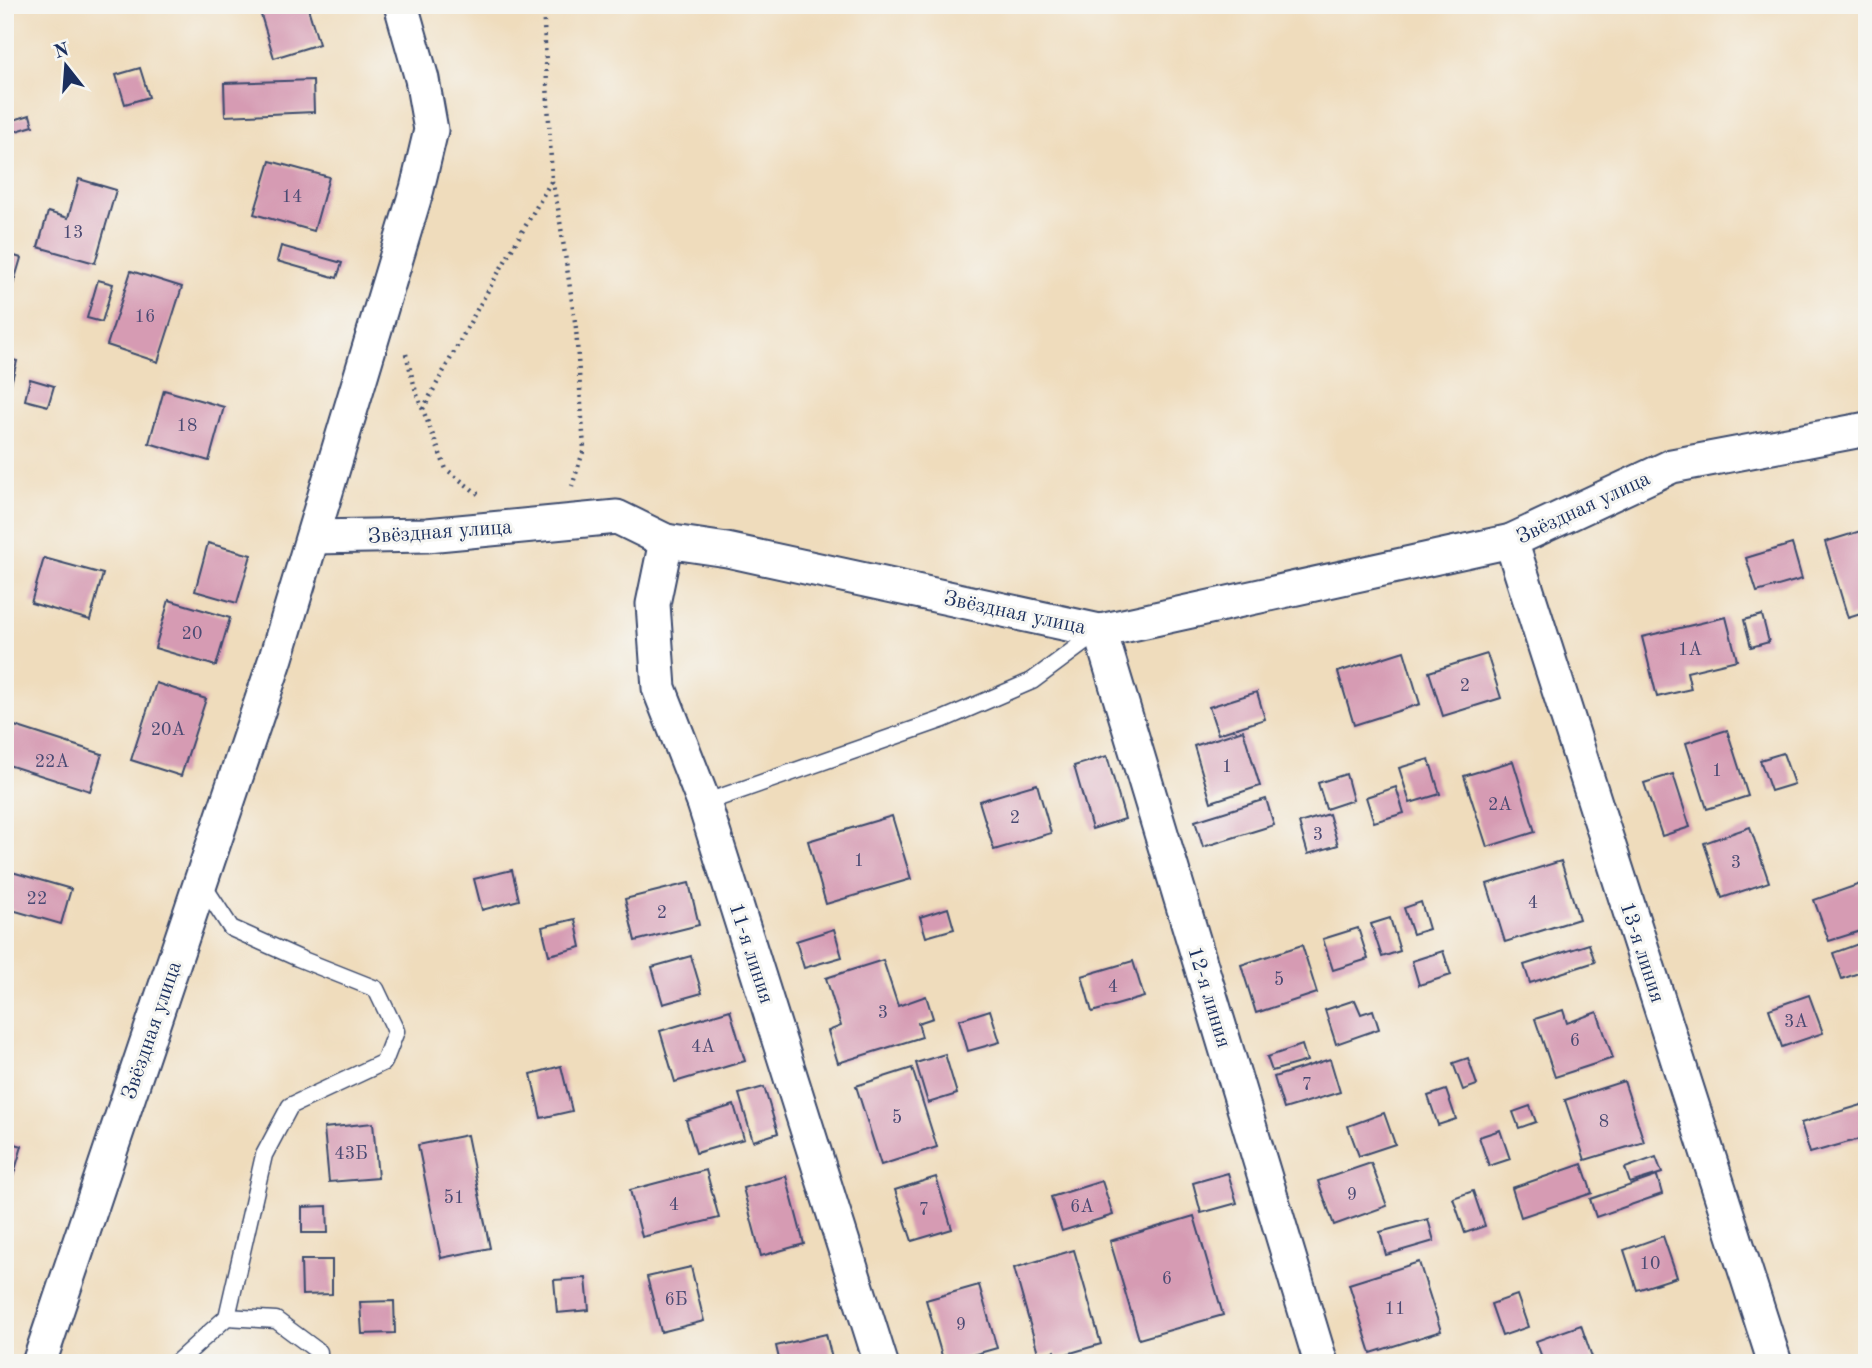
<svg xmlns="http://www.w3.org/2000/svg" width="1872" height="1368" font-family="'Old Standard TT',serif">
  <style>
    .building { fill: #d69bb3 }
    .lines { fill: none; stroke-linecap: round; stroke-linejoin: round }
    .service-casing { stroke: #3b496c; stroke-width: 19 }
    .minor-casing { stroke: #3b496c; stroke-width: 37 }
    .path { stroke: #3b496c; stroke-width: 4.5; stroke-dasharray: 2 5; stroke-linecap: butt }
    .service { stroke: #fff; stroke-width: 16 }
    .minor { stroke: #fff; stroke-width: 33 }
    .labels { text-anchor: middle; stroke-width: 6; stroke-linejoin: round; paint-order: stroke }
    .number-label { font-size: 18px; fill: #4a4a73 }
    .street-label { font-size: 21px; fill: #1b2f5e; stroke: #f6f6f2 }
  </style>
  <rect width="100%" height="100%" fill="#f6f6f2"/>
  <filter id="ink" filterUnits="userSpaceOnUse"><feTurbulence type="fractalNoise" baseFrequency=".0143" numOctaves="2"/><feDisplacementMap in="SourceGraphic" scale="14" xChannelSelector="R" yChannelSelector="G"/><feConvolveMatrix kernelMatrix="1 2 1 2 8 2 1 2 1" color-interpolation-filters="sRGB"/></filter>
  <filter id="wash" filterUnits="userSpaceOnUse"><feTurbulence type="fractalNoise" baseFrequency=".00686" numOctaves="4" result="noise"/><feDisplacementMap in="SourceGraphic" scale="28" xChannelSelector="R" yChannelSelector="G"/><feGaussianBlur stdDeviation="1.57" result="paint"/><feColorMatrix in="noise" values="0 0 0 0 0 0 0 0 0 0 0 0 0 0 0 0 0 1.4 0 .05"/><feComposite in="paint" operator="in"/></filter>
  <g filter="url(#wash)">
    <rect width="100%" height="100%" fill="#efdcbc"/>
    <g id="blocks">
      <g class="building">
        <path d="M258 5H307L319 44 274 58Z"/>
        <path d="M140 68 149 97 125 104 116 75Z"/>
        <path d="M313 80 314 112 225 116 224 83Z"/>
        <path d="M30 115 33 126 10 133 7 122Z"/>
        <path d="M270 161 329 177 314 231 254 214Z"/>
        <path d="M79 179 116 190 95 263 38 247 48 212 68 218Z"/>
        <path d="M281 246 342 263 337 278 277 261Z"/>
        <path d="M5 253 21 258 6 309H5Z"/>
        <path d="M131 271 182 287 158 362 107 345Z"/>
        <path d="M98 280 113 284 102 322 87 318Z"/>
        <path d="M5 358 17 361 8 395 5 394Z"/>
        <path d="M30 379 54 386 48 406 25 400Z"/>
        <path d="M164 390 224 407 209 461 149 443Z"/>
        <path d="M1867 529V612L1848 618 1825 542Z"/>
        <path d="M208 543 251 555 237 603 195 591Z"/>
        <path d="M1792 544 1802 579 1757 592 1746 558Z"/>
        <path d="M44 558 103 574 90 620 31 603Z"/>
        <path d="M169 600 230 618 216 666 155 648Z"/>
        <path d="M1762 615 1769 642 1751 647 1744 620Z"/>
        <path d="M1726 617 1737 660 1687 672 1691 689 1657 697 1642 637Z"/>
        <path d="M1404 651 1420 704 1354 725 1338 672Z"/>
        <path d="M1487 654 1501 698 1443 716 1429 672Z"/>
        <path d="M156 683 206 699 181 776 131 760Z"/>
        <path d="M1257 692 1265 719 1218 734 1209 707Z"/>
        <path d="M15 726 102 754 90 791 5 764V758Z"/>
        <path d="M1243 730 1260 786 1211 802 1194 746Z"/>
        <path d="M1727 730 1748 796 1707 809 1686 743Z"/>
        <path d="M1783 753 1794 784 1771 791 1760 760Z"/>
        <path d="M1107 756 1125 819 1092 829 1074 766Z"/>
        <path d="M1429 759 1440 794 1410 803 1399 768Z"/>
        <path d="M1513 761 1535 832 1487 847 1464 776Z"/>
        <path d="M1346 774 1353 800 1326 809 1318 783Z"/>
        <path d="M1673 774 1690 827 1662 836 1644 783Z"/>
        <path d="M1037 784 1051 833 994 850 979 801Z"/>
        <path d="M1396 787 1404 813 1374 822 1366 797Z"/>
        <path d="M1266 799 1274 825 1203 847 1195 821Z"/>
        <path d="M1329 814 1338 845 1308 854 1299 823Z"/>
        <path d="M892 816 911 879 826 904 808 841Z"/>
        <path d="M1750 827 1769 882 1722 898 1704 843Z"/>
        <path d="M1561 861 1579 919 1505 942 1487 884Z"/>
        <path d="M5 870 71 889 61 924 5 908Z"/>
        <path d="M512 870 519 900 482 910 474 879Z"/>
        <path d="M689 883 699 925 635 941 625 899Z"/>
        <path d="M1860 884 1867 903V929L1829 941 1814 900Z"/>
        <path d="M1421 902 1429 929 1413 934 1404 908Z"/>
        <path d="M948 908 954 929 926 937 920 917Z"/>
        <path d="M1390 918 1400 951 1382 957 1371 924Z"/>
        <path d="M575 919 581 947 549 955 542 927Z"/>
        <path d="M1358 928 1368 959 1333 970 1323 939Z"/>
        <path d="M834 929 842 957 804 968 796 941Z"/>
        <path d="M1861 943 1867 962V970L1842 979 1833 953Z"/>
        <path d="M1589 944 1595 962 1530 983 1524 965Z"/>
        <path d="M1302 945 1317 993 1256 1013 1241 965Z"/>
        <path d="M1443 951 1451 975 1419 985 1412 961Z"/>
        <path d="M691 956 702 993 663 1004 652 967Z"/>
        <path d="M883 960 898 1006 926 996 933 1018 918 1023 922 1037 838 1063 828 1031 841 1026 826 978Z"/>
        <path d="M1133 961 1144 997 1092 1012 1082 976Z"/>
        <path d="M1809 995 1823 1033 1782 1047 1769 1009Z"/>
        <path d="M1355 1000 1361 1014 1373 1010 1379 1029 1336 1044 1325 1010Z"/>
        <path d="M730 1010 745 1061 675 1082 660 1031Z"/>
        <path d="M990 1010 1000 1042 968 1051 959 1020Z"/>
        <path d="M1563 1010 1567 1023 1597 1012 1613 1058 1555 1077 1535 1019Z"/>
        <path d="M1302 1045 1307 1061 1272 1071 1267 1057Z"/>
        <path d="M945 1054 957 1094 928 1103 916 1063Z"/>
        <path d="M1468 1058 1477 1085 1463 1090 1453 1063Z"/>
        <path d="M1330 1059 1340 1092 1284 1109 1274 1077Z"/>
        <path d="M561 1066 572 1111 541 1118 531 1074Z"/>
        <path d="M912 1068 937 1147 881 1165 856 1086Z"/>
        <path d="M1624 1081 1644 1142 1585 1160 1565 1100Z"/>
        <path d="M764 1087 778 1133 753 1141 739 1094Z"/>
        <path d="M1446 1090 1456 1119 1438 1125 1428 1096Z"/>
        <path d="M1865 1104 1867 1111V1137L1810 1153 1801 1123Z"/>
        <path d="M734 1105 744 1139 696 1153 686 1120Z"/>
        <path d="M1530 1106 1536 1122 1519 1128 1513 1112Z"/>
        <path d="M1384 1113 1395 1144 1359 1156 1348 1126Z"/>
        <path d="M373 1123 378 1178 329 1182 324 1128Z"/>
        <path d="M1500 1130 1510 1159 1489 1166 1479 1137Z"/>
        <path d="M467 1135 490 1248 441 1258 418 1145Z"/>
        <path d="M5 1141 22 1146 8 1194 5 1193Z"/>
        <path d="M1656 1157 1662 1173 1630 1183 1625 1168Z"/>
        <path d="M1371 1163 1387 1206 1334 1225 1318 1181Z"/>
        <path d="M1582 1164 1592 1193 1521 1217 1512 1188Z"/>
        <path d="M706 1170 719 1218 642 1237 630 1190Z"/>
        <path d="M1228 1173 1237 1203 1201 1213 1193 1183Z"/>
        <path d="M786 1176 804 1244 761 1256 743 1188Z"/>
        <path d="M1657 1176 1662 1194 1596 1217 1590 1199Z"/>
        <path d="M936 1177 952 1229 912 1241 895 1190Z"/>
        <path d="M1102 1181 1113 1215 1062 1231 1051 1197Z"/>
        <path d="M1473 1191 1485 1226 1465 1233 1453 1198Z"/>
        <path d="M327 1206 328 1233H302V1207Z"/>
        <path d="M1194 1216 1223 1315 1139 1339 1110 1241Z"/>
        <path d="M1428 1219 1434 1241 1386 1255 1380 1232Z"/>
        <path d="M1663 1236 1677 1277 1637 1290 1624 1250Z"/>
        <path d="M1074 1250 1101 1344 1057 1357 1055 1351 1039 1356 1014 1268Z"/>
        <path d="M301 1260H332V1294L302 1295Z"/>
        <path d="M1419 1262 1441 1331 1371 1353 1349 1284Z"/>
        <path d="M691 1267 704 1321 661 1332 647 1277Z"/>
        <path d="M586 1278 589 1310 557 1313 554 1280Z"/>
        <path d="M979 1285 997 1348 944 1363 926 1300Z"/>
        <path d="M1517 1295 1528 1327 1502 1336 1491 1304Z"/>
        <path d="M394 1301 395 1333 362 1334 360 1302Z"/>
        <path d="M1581 1325 1594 1363H1544L1536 1341Z"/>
        <path d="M826 1334 833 1363H780L776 1346Z"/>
      </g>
    </g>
  </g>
  <g filter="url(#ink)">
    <use href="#blocks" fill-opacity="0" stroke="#3b496c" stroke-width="2"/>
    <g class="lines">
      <defs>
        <g id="service">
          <path d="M704 803 944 719 1032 681 1098 632"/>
          <path d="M201 882 231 928 298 958 376 989 396 1031 384 1062 290 1106 264 1155 227 1317"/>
          <path d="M176 1363 227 1317 276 1320 319 1352V1363"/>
        </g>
        <g id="minor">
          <path d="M313 537 427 535 617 517 666 541 727 550 1100 631 1511 541 1672 466 1867 429"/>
          <path d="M666 541 653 604 659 688 704 803 881 1363"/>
          <path d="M1511 541 1775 1363"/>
          <path d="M1100 631 1321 1363"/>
          <path d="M39 1363 276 658 417 189 431 130 422 79 401 5"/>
        </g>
      </defs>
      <use href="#service" class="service-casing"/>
      <use href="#minor" class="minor-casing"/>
      <g class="path">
        <path d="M552 181 558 208 576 328 584 449 572 486"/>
        <path d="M406 354 416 392 446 469 478 494"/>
        <path d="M423 409 478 308 552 180 543 5"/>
      </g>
      <use href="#service" class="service"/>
      <use href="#minor" class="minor"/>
    </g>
  </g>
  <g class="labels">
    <g class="number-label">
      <text x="292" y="202">14</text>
      <text x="73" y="238">13</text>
      <text x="145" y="322">16</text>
      <text x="187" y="431">18</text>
      <text x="192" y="639">20</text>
      <text x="1690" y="655">1А</text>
      <text x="1465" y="691">2</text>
      <text x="168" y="735">20А</text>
      <text x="52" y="767">22А</text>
      <text x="1227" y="772">1</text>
      <text x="1717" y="776">1</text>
      <text x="1500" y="810">2А</text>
      <text x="1015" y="823">2</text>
      <text x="1318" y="840">3</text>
      <text x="859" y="866">1</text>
      <text x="1736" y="868">3</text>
      <text x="37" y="904">22</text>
      <text x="1533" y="908">4</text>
      <text x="662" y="918">2</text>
      <text x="1279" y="985">5</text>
      <text x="1113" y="992">4</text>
      <text x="883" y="1018">3</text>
      <text x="1796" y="1027">3А</text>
      <text x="1575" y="1046">6</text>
      <text x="703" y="1052">4А</text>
      <text x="1307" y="1090">7</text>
      <text x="897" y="1123">5</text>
      <text x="1604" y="1127">8</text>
      <text x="351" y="1159">43Б</text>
      <text x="1352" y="1200">9</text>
      <text x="454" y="1203">51</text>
      <text x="674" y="1210">4</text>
      <text x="1082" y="1212">6А</text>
      <text x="924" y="1215">7</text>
      <text x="1650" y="1269">10</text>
      <text x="1167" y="1284">6</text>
      <text x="676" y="1305">6Б</text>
      <text x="1395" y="1314">11</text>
      <text x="961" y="1330">9</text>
    </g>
    <g class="street-label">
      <text transform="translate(1583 507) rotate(-25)" y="7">Звёздная улица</text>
      <text transform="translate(440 531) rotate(-4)" y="7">Звёздная улица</text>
      <text transform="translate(1015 612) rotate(12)" y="7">Звёздная улица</text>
      <text transform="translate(1643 952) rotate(72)" y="7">13-я линия</text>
      <text transform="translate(752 953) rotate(72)" y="7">11-я линия</text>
      <text transform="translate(1210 997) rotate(73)" y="7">12-я линия</text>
      <text transform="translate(151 1030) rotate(-71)" y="7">Звёздная улица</text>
    </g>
  </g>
  <rect width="1872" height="1368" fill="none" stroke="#f6f6f2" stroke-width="28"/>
  <g transform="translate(66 66) rotate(343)" stroke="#f6f6f2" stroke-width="5" paint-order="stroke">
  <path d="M0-5L12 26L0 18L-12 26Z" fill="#1b2f5e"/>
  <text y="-10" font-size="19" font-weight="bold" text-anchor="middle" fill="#1b2f5e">N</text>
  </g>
</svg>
